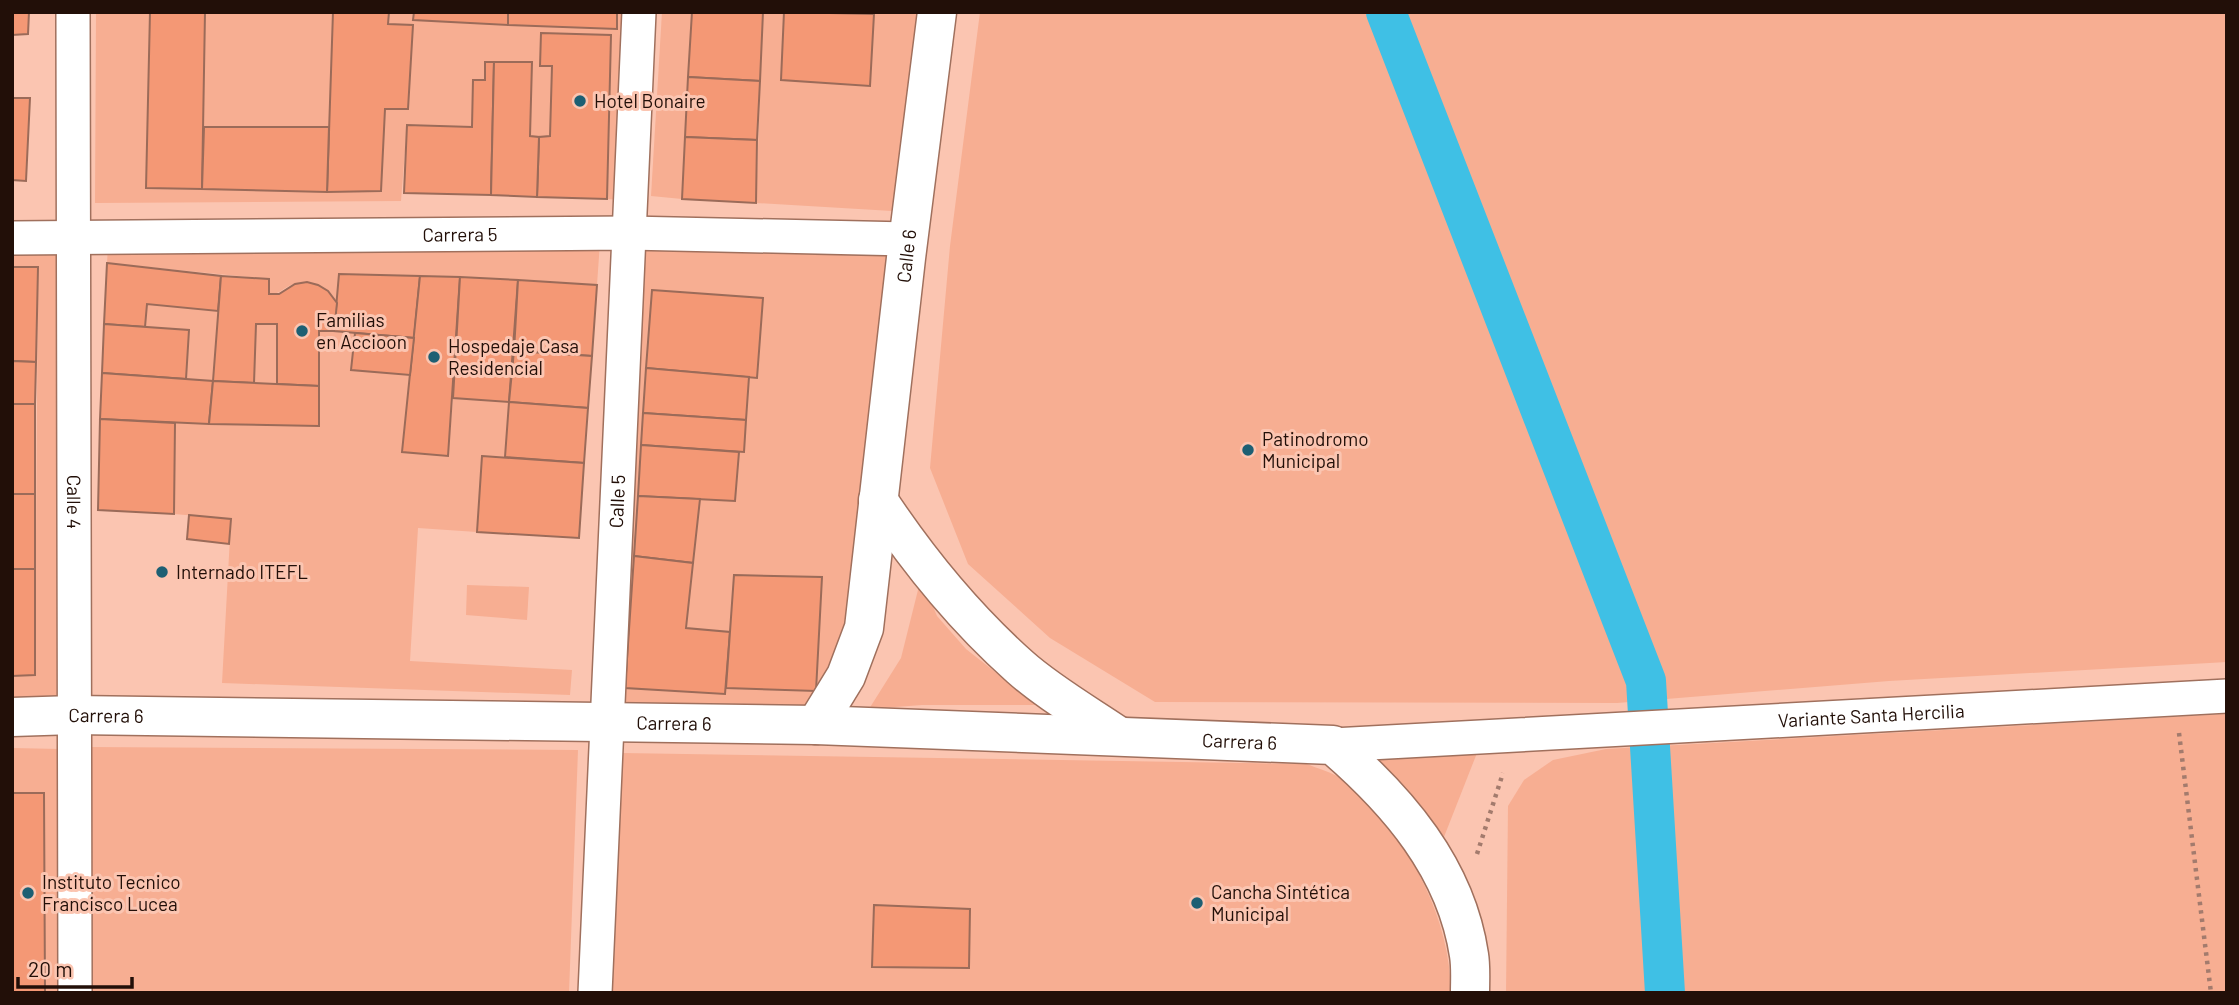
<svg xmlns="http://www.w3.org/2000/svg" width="2239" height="1005" font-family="Barlow,sans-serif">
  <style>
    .green { fill: #f7ae92 }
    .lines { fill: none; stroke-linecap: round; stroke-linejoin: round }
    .canal { stroke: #3fc0e5; stroke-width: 40 }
    .building { fill: #f49875; stroke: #9b6b59; stroke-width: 2 }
    .street-casing { stroke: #a0705d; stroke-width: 36 }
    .secondary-casing { stroke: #a0705d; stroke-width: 41 }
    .path { stroke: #a37b6d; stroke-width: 4.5; stroke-dasharray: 3.5 5; stroke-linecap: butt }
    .street { stroke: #fff; stroke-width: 33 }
    .secondary { stroke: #fff; stroke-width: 38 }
    .poi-dot { fill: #1d5f73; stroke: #fbc5b1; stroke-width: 2.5 }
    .labels { text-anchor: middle; stroke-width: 6; stroke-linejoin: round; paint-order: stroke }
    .poi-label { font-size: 19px; fill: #220f08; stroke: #fbc5b1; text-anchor: start }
    .street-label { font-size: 19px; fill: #220f08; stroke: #fbc5b1 }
  </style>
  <rect width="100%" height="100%" fill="#fbc5b1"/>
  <g class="green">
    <path d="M96 12H625L620 200 607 199 611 35 552 66 550 136H530L532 62H486L485 80H473L472 127 407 125 401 201 95 203Z"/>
    <path d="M662 12H692L682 199 651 196Z"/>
    <path d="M763 12H931L909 212 756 203Z"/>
    <path d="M980 12H2227V662L1889 681 1617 703 1155 702 1050 638 968 564 930 468 950 246Z"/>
    <path d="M600 242 597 285 340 274 337 303C326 287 308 276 289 286 280 291 279 294 269 294L268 279 107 263 108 246Z"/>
    <path d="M639 245 893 248 850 628 813 713 616 710Z"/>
    <path d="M12 247 60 248 63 700 12 702V676L35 675 38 267H12Z"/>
    <path d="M147 304 218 311 213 381 186 379 189 330 145 327Z"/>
    <path d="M256 324H277V384L254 383Z"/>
    <path d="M319 331 355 333 351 370 410 375 402 452 448 456 453 398 509 402 505 457 482 456 477 532 418 528 410 661 572 670 570 695 222 683 231 519 174 514 175 423 319 426Z"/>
    <path d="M921 578 937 616 966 649 1037 705H922L869 709 901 658Z"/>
    <path d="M467 585 529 587 527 620 466 615Z"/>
    <path d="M2227 714V993H1506L1508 806 1524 780 1553 760 1606 749Z"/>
    <path d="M87 747 578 750 569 993H88Z"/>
    <path d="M12 748 60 749V993H45L12 793Z"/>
    <path d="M622 753 1307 764C1318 769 1332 772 1342 779 1349 784 1355 792 1361 798 1413 847 1450 920 1451 993H609Z"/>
    <path d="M1477 753 1442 842 1373 757Z"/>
  </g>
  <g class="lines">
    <path class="canal" d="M1386 12 1646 681 1665 993"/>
  </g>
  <g class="building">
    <path d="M12 12H29L28 34 12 35Z"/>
    <path d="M150 12H205L202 189 146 188Z"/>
    <path d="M333 12H389L388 24 413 25 408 109H385L381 191 327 192Z"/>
    <path d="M414 12H508V25L413 20Z"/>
    <path d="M508 12H617V29L508 25Z"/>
    <path d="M692 12H763L760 81 688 77Z"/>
    <path d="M784 12 874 14 870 86 781 80Z"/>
    <path d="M541 33 611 35 607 199 537 197 539 137 550 136 552 66H540Z"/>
    <path d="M485 62H494L491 195 404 193 407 125 472 127 473 80H485Z"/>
    <path d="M494 62H532L530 136 539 137 537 197 491 195Z"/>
    <path d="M688 77 760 81 757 140 685 137Z"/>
    <path d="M12 98H30L26 181 12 180Z"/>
    <path d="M204 127H329L327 192 202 189Z"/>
    <path d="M685 137 757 140 756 203 682 199Z"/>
    <path d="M107 263 221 276 218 311 147 304 145 327 104 324Z"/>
    <path d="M12 267H38L36 362 12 361Z"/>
    <path d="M339 274 420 276 414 338 334 331Z"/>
    <path d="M221 276 269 279V294H279L295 284 307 282 318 285 328 291 337 303 334 331H319V386L277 384V324H256L254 383 213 381Z"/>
    <path d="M420 276 460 277 448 456 402 452Z"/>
    <path d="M460 277 518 280 509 402 453 398Z"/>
    <path d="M518 280 597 285 592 356 514 351Z"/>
    <path d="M652 290 763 298 757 378 646 368Z"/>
    <path d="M104 324 189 330 186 379 102 373Z"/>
    <path d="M355 333 414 338 410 375 351 370Z"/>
    <path d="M514 351 592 356 588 408 509 402Z"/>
    <path d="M12 361 36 362 35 404H12Z"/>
    <path d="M646 368 749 377 746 420 643 413Z"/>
    <path d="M102 373 213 381 209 424 100 419Z"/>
    <path d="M213 381 319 386V426L209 424Z"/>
    <path d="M509 402 588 408 584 463 505 457Z"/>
    <rect x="12" y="404" width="23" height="90"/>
    <path d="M643 413 746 420 744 452 641 445Z"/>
    <path d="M100 419 175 423 174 514 98 510Z"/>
    <path d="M641 445 739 452 735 501 638 496Z"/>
    <path d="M482 456 584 463 579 538 477 532Z"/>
    <rect x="12" y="494" width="23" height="75"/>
    <path d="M638 496 700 499 693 563 634 556Z"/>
    <path d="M189 515 231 519 229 544 187 539Z"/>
    <path d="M634 556 693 563 686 628 730 632 725 694 625 688Z"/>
    <path d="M12 569H35V675L12 676Z"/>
    <path d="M734 575 822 577 816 691 726 688Z"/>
    <path d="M12 793H44L45 993H12Z"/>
    <path d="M874 905 970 909 969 968 872 967Z"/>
  </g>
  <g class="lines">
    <defs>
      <g id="street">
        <path id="s1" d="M73 12 75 993"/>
        <path id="s2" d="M12 238 629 233 908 239"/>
        <path id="s3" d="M1333 745 2227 696"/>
        <path id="s4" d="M595 993 639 12"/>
      </g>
      <g id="secondary">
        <path d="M878 500C919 562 965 618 1020 667 1048 692 1086 714 1117 735"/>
        <path id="s5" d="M12 717 74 715 816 725 1333 745C1398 801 1456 868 1469 955 1471 967 1470 980 1470 993"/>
        <path id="s6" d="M816 725 846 676 864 628 906 258 937 12"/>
      </g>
    </defs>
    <use href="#street" class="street-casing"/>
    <use href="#secondary" class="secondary-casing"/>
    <g class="path">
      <path d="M2179 733 2211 993"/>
      <path d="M1477 854 1503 773"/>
    </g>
    <use href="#street" class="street"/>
    <use href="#secondary" class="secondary"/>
  </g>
  <g class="poi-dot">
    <circle cx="580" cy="101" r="7"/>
    <circle cx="302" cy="331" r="7"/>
    <circle cx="434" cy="357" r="7"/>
    <circle cx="1248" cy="450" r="7"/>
    <circle cx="162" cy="572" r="7"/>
    <circle cx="28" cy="893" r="7"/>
    <circle cx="1197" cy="903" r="7"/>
  </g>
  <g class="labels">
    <g class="poi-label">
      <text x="594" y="108">Hotel Bonaire</text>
      <text x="316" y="327">Familias<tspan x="316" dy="22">en Accioon</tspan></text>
      <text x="448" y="353">Hospedaje Casa<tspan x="448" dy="22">Residencial</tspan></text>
      <text x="1262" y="446">Patinodromo<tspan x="1262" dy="22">Municipal</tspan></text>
      <text x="176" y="579">Internado ITEFL</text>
      <text x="42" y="889">Instituto Tecnico<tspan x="42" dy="22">Francisco Lucea</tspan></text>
      <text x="1211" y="899">Cancha Sintética<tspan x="1211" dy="22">Municipal</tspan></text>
    </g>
    <g class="street-label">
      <text dy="7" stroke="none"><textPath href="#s2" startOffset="448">Carrera 5</textPath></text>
      <text dy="7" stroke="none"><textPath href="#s6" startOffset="483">Calle 6</textPath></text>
      <text dy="7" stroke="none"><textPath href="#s1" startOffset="490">Calle 4</textPath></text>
      <text dy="7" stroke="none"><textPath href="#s4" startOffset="492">Calle 5</textPath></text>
      <text dy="7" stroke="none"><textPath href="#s3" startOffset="539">Variante Santa Hercilia</textPath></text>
      <text dy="7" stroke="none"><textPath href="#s5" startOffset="94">Carrera 6</textPath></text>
      <text dy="7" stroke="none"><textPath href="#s5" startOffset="662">Carrera 6</textPath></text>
      <text dy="7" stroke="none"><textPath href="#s5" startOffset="1228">Carrera 6</textPath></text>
    </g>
  </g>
  <rect width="2239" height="1005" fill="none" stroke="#220f08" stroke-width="28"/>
  <path d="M18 977v10h114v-10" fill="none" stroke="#220f08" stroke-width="3.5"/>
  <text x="28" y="977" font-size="21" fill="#220f08" stroke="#fbc5b1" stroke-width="5" paint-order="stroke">20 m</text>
</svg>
